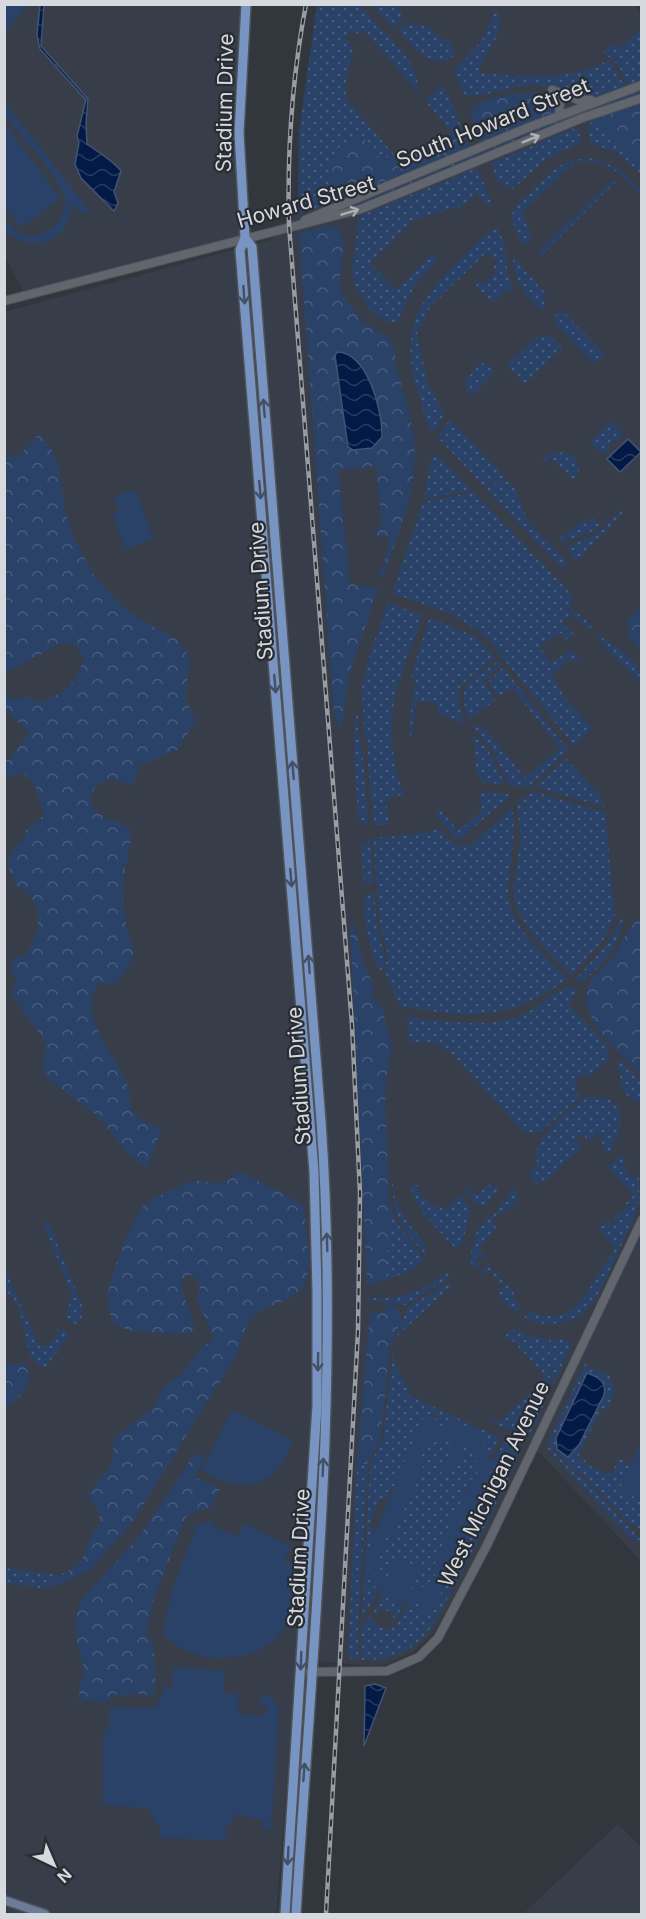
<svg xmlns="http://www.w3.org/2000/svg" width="646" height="1919" font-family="Inter,sans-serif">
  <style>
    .built { fill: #373e4a }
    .grass { fill: url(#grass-dots); fill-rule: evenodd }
    .forest { fill: url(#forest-crowns) }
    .garden { fill: #2a4168; fill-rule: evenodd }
    .water { fill: url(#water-waves); stroke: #425373; stroke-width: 1.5 }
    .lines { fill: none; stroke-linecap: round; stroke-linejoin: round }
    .tertiary-casing { stroke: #4f5258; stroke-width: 10 }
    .secondary-casing { stroke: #4f5258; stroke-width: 11 }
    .primary-casing { stroke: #4f5258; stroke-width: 12 }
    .tertiary { stroke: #61656d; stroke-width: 8 }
    .secondary { stroke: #6c7c98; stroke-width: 8 }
    .primary { stroke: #7794c3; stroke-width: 9 }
    .rail-casing { stroke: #999da2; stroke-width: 4.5 }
    .rail { stroke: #282c33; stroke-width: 2; stroke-dasharray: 7; stroke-linecap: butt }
    .oneway { stroke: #adb0b6 }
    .oneway2 { stroke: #445065 }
    .labels { text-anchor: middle; stroke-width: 4.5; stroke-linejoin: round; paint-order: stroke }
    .street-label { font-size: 21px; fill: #d6d9dd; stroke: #282c33 }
  </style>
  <defs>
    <pattern id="grass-dots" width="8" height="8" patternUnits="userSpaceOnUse" patternTransform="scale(1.5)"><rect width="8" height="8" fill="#2a4168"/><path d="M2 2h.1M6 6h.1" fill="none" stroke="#485c7d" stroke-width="1.8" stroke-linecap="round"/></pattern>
    <pattern id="forest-crowns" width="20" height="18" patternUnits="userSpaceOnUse" patternTransform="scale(1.5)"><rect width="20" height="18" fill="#2a4168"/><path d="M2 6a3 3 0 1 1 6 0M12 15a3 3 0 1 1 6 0" fill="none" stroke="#485c7d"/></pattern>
    <pattern id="water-waves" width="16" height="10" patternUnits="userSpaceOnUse" patternTransform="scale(1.5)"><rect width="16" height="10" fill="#021a45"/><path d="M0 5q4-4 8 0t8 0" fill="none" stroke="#263b5f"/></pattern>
  </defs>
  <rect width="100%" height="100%" fill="#32373d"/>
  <g class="built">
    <path d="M634 4 641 13V1561L541 1454 532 1449 636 1232 631 1230 476 1556 434 1632 413 1652 386 1664 370 1666 297 1659 276 1914H5L4 312 271 240 298 212 299 133 317 5Z"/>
    <path d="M5 5H246L240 73 245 238 25 295 5 256Z"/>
    <path d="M618 1824 641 1847V1914H523Z"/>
  </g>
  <g class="grass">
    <path d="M317 5H360C377 30 421 57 418 92L363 30 358 34 352 30 346 38 353 49 346 80V99L398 159 390 156H374L370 150 339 147C331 162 329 188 344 200L298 214 299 132Z"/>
    <path d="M373 5H400L402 19 393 28Z"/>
    <path d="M495 10C512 31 481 52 480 73 528 76 565 83 609 60L626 88C613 92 599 99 585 98 565 98 551 83 527 85 510 86 478 100 464 94L454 71 483 39Z"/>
    <path d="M407 22 431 28 439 38 451 41 455 55C436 74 411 45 398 31Z"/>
    <path d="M641 29V83L629 86 618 65 603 52 614 43 620 49Z"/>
    <path d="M440 86 446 90 462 129 448 128 427 103V99Z"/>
    <path d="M641 90V94L590 112 370 201 342 210 592 107Z"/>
    <path d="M600 117 605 131 641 168V174L617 153 591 143 587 128 594 119Z"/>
    <path d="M573 129H579L581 142 576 146 561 151 544 161 513 189 498 182 491 163Z"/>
    <path d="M590 158 618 168 641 190V194C621 174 606 158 575 162L522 212 532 237 525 244H521L511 218 514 208 557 167 572 160Z"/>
    <path d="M477 168 491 201 490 207 476 193 464 205 412 221 370 263 396 290 432 254 438 259 415 285 397 322H387L371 311 355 286 352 271 359 216Z"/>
    <path d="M614 179 615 183 541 256 539 250Z"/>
    <path d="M496 229C511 243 502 268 513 290L512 293 507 289 493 303 476 286 479 280 484 284 497 271 493 267 498 261 486 253 430 307 417 333 427 382 445 416 434 432C424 425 424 407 419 395 391 315 437 282 488 232Z"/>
    <path d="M513 256 546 294 544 301 545 311C526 302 513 277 513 256Z"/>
    <path d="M563 311 605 355 595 364 555 324V315Z"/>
    <path d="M551 336 562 347 525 384 507 365 536 337Z"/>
    <path d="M480 363H488L494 372 477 392 470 394 466 390V380Z"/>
    <path d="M450 420 505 477 504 479 484 486 439 439V434Z"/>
    <path d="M611 421 624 435 617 441H610V448L603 455 590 442Z"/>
    <path d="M564 452 577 458 575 462 580 468 574 480 551 458 546 463 543 460 547 455Z"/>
    <path d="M436 455H437L471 490 424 499 431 458Z"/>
    <path d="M505 479 516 490 528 522 566 561 565 567H561L485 488Z"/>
    <path d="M473 492 566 588 573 600 567 609 576 611 592 626 589 630 572 614 562 623 574 634 565 640 561 633 540 646 550 663 571 650 580 659 574 662 569 658 551 676 566 699 592 728 574 746 484 635 454 615 392 593 423 502Z"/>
    <path d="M621 510 623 513 577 561 567 549C575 539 586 541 596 534 605 528 613 518 621 510Z"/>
    <path d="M593 518 600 525 591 532 561 543 559 539 585 519 588 523Z"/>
    <path d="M388 603 422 615C406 669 387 691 393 751 395 766 398 783 406 797L397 795 386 800 389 824 374 825 367 756 369 744 364 735 362 687 371 651Z"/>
    <path d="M432 618 476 637 495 658 460 686 458 703 465 724 438 713 436 703 416 701 413 732 410 736 411 706 416 679 411 677 428 621Z"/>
    <path d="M598 634C610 646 639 656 640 677L633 686 637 679 595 636Z"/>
    <path d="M499 661 502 665 487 676 484 682 495 700 469 720C455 684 470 679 499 661Z"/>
    <path d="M503 667 568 750 530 787 510 786 491 748 472 726 475 725 479 728 483 726 525 778 560 748 511 687 500 696 491 688 489 681Z"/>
    <path d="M356 709C361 718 357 728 359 737 365 757 366 801 368 825L360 823 358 818 354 747Z"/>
    <path d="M473 734 488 750 505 784 484 783 477 775Z"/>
    <path d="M566 758 599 794 605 807 536 787Z"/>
    <path d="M532 791 605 812 615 916 604 939 571 976C553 955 522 931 515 902 511 885 517 868 519 851 522 836 519 820 517 805Z"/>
    <path d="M481 792 508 794 509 797 458 841 436 815 440 809 458 831 481 812Z"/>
    <path d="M512 807C518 843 506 869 509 901 512 927 549 960 567 979 507 1023 470 1018 400 1006L384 970 388 955 380 927 373 838 417 834 440 829C449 840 455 849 470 846Z"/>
    <path d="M370 839 374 885 364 883 361 846Z"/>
    <path d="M374 893 378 931 385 959 381 972C370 950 362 921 365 896Z"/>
    <path d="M625 913C621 941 604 966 581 983L576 979 607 944Z"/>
    <path d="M571 987 579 989 572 997 570 1007 610 1048 607 1054 610 1058 589 1077 585 1073 577 1079 575 1091 580 1097 541 1132 525 1133 450 1052 433 1043 410 1042 406 1017C442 1021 483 1028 518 1017 536 1011 555 989 571 987Z"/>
    <path d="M619 1059 641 1081V1102C618 1097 623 1082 617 1062Z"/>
    <path d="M584 1097C592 1097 600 1096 608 1099 624 1107 624 1133 612 1144L613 1150 606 1154 598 1132 586 1143 585 1136 578 1135 576 1143 583 1146 549 1178 543 1182 540 1180 535 1186 530 1172 537 1162C531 1140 568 1112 584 1097Z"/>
    <path d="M622 1155 628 1176 639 1177V1203L625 1204 634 1195 608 1167Z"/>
    <path d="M392 1177C393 1191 397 1205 405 1218 411 1230 428 1240 426 1255 401 1228 392 1214 392 1177Z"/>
    <path d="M492 1183 498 1191 484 1206 476 1204 465 1191 467 1185 470 1193 478 1194Z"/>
    <path d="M420 1185 417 1191 433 1207 438 1205 444 1210 460 1195 471 1209 461 1247H454L423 1214 409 1186Z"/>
    <path d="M514 1188 519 1197C513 1209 502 1210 493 1218L496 1229 479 1248 487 1258 484 1261 483 1255 477 1256 475 1260 481 1264 477 1268 471 1263 470 1256 478 1228 496 1212Z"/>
    <path d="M389 1204 399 1226 425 1259 410 1271 386 1280Z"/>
    <path d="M634 1205 638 1206 636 1212C623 1239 608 1282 591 1304 576 1324 544 1330 524 1317L530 1312C572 1325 581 1304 599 1272 604 1263 611 1258 615 1248L599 1229 607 1221 615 1225V1217L627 1206Z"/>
    <path d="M48 1222 82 1305V1317L77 1324 70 1322 66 1317 72 1294 43 1223Z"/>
    <path d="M488 1265 516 1295 513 1298 520 1305 518 1311 515 1312 498 1295 504 1286 488 1270 483 1274 480 1272Z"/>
    <path d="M5 1269 39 1346H47L57 1336V1329L65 1331 69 1336 45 1368C17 1361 32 1307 5 1291Z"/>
    <path d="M447 1272 450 1277 406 1305 365 1299C374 1297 382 1298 390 1298 412 1295 430 1286 447 1272Z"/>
    <path d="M449 1282 452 1285 395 1338 408 1307Z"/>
    <path d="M514 1329 530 1336 547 1339C555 1377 548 1405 527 1438L491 1422 494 1420 498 1423 543 1381V1373L511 1339 508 1341 506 1339V1335Z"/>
    <path d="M549 1339H563L572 1344 552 1387Z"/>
    <path d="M393 1352 398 1371 410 1390 408 1394 425 1403V1414L394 1487 392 1486 386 1500H380L369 1526 375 1532C366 1556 365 1571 378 1592L362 1619 370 1465 383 1439Z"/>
    <path d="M585 1364 609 1375 615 1390 608 1409 602 1408 578 1457 586 1461 585 1464 611 1475 619 1458 631 1465 620 1488 641 1501V1529L630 1524 582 1473 574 1471 548 1442ZM602 1380 605 1386 604 1395 573 1454 565 1456 560 1452 556 1438 578 1391Z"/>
    <path d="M426 1403 500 1438 492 1454 488 1456C480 1428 457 1417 431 1429L436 1413 433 1412 431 1415H426Z"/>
    <path d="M446 1438 455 1441 441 1473 450 1476 465 1444C477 1454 480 1465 476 1480L471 1479 432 1571 436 1574C430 1585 421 1590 409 1592L419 1567 386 1582C375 1565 380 1553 387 1536L392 1538 426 1459 420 1457C426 1446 434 1441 446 1438Z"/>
    <path d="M505 1439 516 1450 517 1460C495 1506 474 1552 449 1596 440 1612 432 1630 418 1642 402 1655 383 1661 362 1660L361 1628 369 1617 375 1620 374 1624 387 1630 390 1626 395 1628 408 1604 427 1599 431 1616 478 1505 484 1508 486 1502 481 1499 489 1478V1461L496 1457Z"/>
    <path d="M547 1444 573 1472 581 1476 641 1540 633 1541 546 1447Z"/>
    <path d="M357 1464H367L368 1467 358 1627 359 1660 348 1658Z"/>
    <path d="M4 1568 58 1575 54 1582 60 1585 39 1588 5 1583Z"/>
    <path d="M382 1594 403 1603 397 1620 392 1621 394 1614 380 1608 377 1615 374 1612Z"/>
  </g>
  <g class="forest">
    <path d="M528 93 552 96 556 110 554 114 483 143 470 112C479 97 512 94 528 93Z"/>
    <path d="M641 104H642L641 168 605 131 600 117Z"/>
    <path d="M450 130 463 131 469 149 344 200C319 180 332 131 367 141L374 156H390L397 159 450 134Z"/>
    <path d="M328 226 338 228 344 240 339 284 344 297 362 321 393 341C395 371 406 397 412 426 423 478 400 530 382 577L377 568H383L390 538 377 536V526L382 525 376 466 338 470 350 583 378 589 349 674 341 730 334 714 299 233Z"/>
    <path d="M39 434 51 448 59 468 64 506 73 536 94 576 127 611 179 641 190 659 185 697 196 721 177 750C163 754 156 761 140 765L133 785C126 784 116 779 109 780 90 783 84 805 101 815 113 822 118 819 131 830 131 849 125 864 123 882 121 901 127 936 135 953L128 968 115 984 100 982C73 1017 119 1055 128 1087 131 1095 129 1106 134 1114 140 1122 153 1125 162 1129L147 1167C132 1162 110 1130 99 1118 87 1106 50 1084 45 1074 40 1064 44 1052 46 1042L15 1000 12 992 16 980 11 968 13 959 26 955C41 931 47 900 16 886 6 861 3 857 25 838L26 830 44 815 34 783 23 773 5 777V761L11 757 29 733 8 712 5 711V695L11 699 28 697 37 703C64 693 76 686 84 657L76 645 62 643 5 673V456L17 458Z"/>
    <path d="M634 607 638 611 641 607V651L627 635 630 625 626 622 636 612Z"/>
    <path d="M641 918V1075C622 1053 577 1020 588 987 592 975 605 969 612 959 622 944 626 928 641 918Z"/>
    <path d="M350 923 354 924 364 965 375 987 372 992 375 1004 380 1001 392 1045 385 1088 389 1204 386 1280 367 1285Z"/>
    <path d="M239 1171 304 1205C304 1228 313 1257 306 1280 299 1303 270 1301 254 1316 242 1327 243 1340 237 1354L133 1521 91 1569 60 1584 54 1582 58 1575C91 1567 83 1541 100 1524L99 1511 87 1495 112 1464 114 1439 152 1409 164 1387 185 1371 202 1346 209 1343 214 1337 197 1301 200 1285 193 1275H186L181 1286 195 1330 186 1334C169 1333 126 1335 115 1323 108 1316 107 1298 109 1288 113 1270 132 1218 144 1205 150 1199 186 1182 194 1181 215 1180 221 1190 239 1171Z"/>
    <path d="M386 1303 398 1308 401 1320 390 1348 380 1441 367 1464H357L370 1312 385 1313Z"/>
    <path d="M25 1363C37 1383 20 1397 5 1409V1366Z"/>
    <path d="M195 1453 205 1457 195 1477 220 1489 211 1507 187 1515 153 1601 146 1635 152 1638C154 1657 158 1677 153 1696L133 1693 131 1697 116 1694 105 1703 78 1700 84 1668 77 1643 75 1619 81 1599 139 1537Z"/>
  </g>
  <g class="garden">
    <path d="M5 4 27 5 5 33 4 5Z"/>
    <path d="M5 103 89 210 83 215 73 203C69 242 35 255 5 231V218C8 223 12 229 17 232 40 245 68 223 65 199 62 181 18 132 5 116Z"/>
    <path d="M5 124 60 198 21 228 5 207Z"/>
    <path d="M136 489 153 539 125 549 113 514 119 511 114 497Z"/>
    <path d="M235 1411 292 1440C279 1488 241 1497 202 1470L230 1413Z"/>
    <path d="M425 1414 436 1417 432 1429C470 1411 500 1446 487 1484L431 1616 422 1612 426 1600 408 1604 386 1597 373 1584 366 1561 373 1537ZM446 1438 455 1441 441 1473 450 1476 465 1444C477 1453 481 1466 476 1480L472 1479 455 1517 452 1518 432 1572 436 1574C430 1584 422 1590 410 1591L419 1567 397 1558 386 1581C375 1566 380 1553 386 1537L392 1538 426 1459 421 1457C426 1446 434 1441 446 1438Z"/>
    <path d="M641 1442 642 1501H641L620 1489Z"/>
    <path d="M210 1521 214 1523 213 1526 237 1537 244 1523 291 1547 284 1560 292 1565C292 1584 295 1607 285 1625 262 1668 193 1667 163 1634 170 1595 178 1567 196 1532L193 1530 195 1526Z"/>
    <path d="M173 1667 225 1671 224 1692 233 1696 237 1692 241 1696 237 1701 240 1714 262 1716 268 1710 259 1701 267 1693 279 1707 272 1818 269 1820 274 1825 266 1832 261 1827 264 1824 261 1820 235 1814 232 1822 224 1828 227 1830 225 1840 160 1838 161 1828 151 1816 150 1808 103 1805V1730H109L110 1707 156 1708 163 1693 161 1687 165 1684 168 1690 172 1689Z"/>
  </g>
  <g class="water">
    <path d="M40 5H44L41 46 88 99 86 123 87 144C97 151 115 162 121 171L114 192 118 203 114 211 81 178 75 164 79 143 77 136 86 100 40 49 37 35Z"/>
    <path d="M337 352C368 352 383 413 382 437L372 448 353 450 348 447 335 356Z"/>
    <path d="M628 439 641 452 620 472 607 459Z"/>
    <path d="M587 1373C598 1377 607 1381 604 1395L579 1445 568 1457 557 1449 556 1438Z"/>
    <path d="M375 1684 386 1688 364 1746 365 1686Z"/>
  </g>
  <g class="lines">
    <defs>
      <g id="tertiary">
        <path d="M552 90 579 100H591"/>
        <path d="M553 91 560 101 559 115"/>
        <path d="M305 220 527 128 642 85"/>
        <path d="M4 301 361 209 582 118 642 98"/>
        <path d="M310 1672 387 1671 419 1657 438 1638 487 1545 642 1220"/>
      </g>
      <path id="secondary" d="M4 1900 45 1914"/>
      <g id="primary">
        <path d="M246 4 239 133 245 238 240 250 314 1172 317 1291V1405L285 1914"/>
        <path d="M245 238 252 247 321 1121C340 1385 312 1651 296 1914"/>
      </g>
    </defs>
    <use href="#tertiary" class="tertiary-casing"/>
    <use href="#secondary" class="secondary-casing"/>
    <use href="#primary" class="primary-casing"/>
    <use href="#tertiary" class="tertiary"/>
    <use href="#secondary" class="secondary"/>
    <use href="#primary" class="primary"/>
    <defs>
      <path id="rail" d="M306 4C292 78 287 151 289 225L352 1025 360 1193 358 1331 326 1914"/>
    </defs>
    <use href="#rail" class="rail-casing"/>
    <use href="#rail" class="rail"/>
  </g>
  <defs><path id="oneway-shaft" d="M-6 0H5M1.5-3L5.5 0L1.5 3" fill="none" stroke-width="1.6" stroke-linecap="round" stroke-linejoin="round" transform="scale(1.5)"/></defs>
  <g class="oneway">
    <use href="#oneway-shaft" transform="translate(531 139) rotate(-22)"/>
    <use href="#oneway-shaft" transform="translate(350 212) rotate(-17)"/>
  </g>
  <g class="oneway2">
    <use href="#oneway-shaft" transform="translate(244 295) rotate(86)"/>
    <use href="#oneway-shaft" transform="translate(264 408) rotate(-95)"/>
    <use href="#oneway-shaft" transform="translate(260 490) rotate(85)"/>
    <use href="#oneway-shaft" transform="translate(275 684) rotate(85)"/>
    <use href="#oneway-shaft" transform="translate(293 770) rotate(-95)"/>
    <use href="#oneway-shaft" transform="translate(291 878) rotate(85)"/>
    <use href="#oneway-shaft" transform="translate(309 964) rotate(-94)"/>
    <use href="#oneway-shaft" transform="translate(327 1242) rotate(-92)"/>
    <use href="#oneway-shaft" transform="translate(318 1362) rotate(91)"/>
    <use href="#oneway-shaft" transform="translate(323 1467) rotate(-88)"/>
    <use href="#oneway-shaft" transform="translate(301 1661) rotate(92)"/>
    <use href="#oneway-shaft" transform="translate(304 1772) rotate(-86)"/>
    <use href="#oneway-shaft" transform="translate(288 1856) rotate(93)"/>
  </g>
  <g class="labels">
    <g class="street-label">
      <text transform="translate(225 103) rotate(-89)" y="7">Stadium Drive</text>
      <text transform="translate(493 123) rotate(-22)" y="7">South Howard Street</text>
      <text transform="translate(306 202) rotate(-16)" y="7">Howard Street</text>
      <text transform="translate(261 591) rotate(-94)" y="7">Stadium Drive</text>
      <text transform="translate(299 1076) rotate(-94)" y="7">Stadium Drive</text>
      <text transform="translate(494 1484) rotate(-64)" y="7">West Michigan Avenue</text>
      <text transform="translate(299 1558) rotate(-87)" y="7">Stadium Drive</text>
    </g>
  </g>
  <rect width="646" height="1919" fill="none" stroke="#d6d9dd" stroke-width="12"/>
  <g transform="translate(54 1865) rotate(136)" stroke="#282c33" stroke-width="4.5" paint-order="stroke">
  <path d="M0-4.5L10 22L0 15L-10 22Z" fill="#d6d9dd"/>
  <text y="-9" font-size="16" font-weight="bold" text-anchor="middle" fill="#d6d9dd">N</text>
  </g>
</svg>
